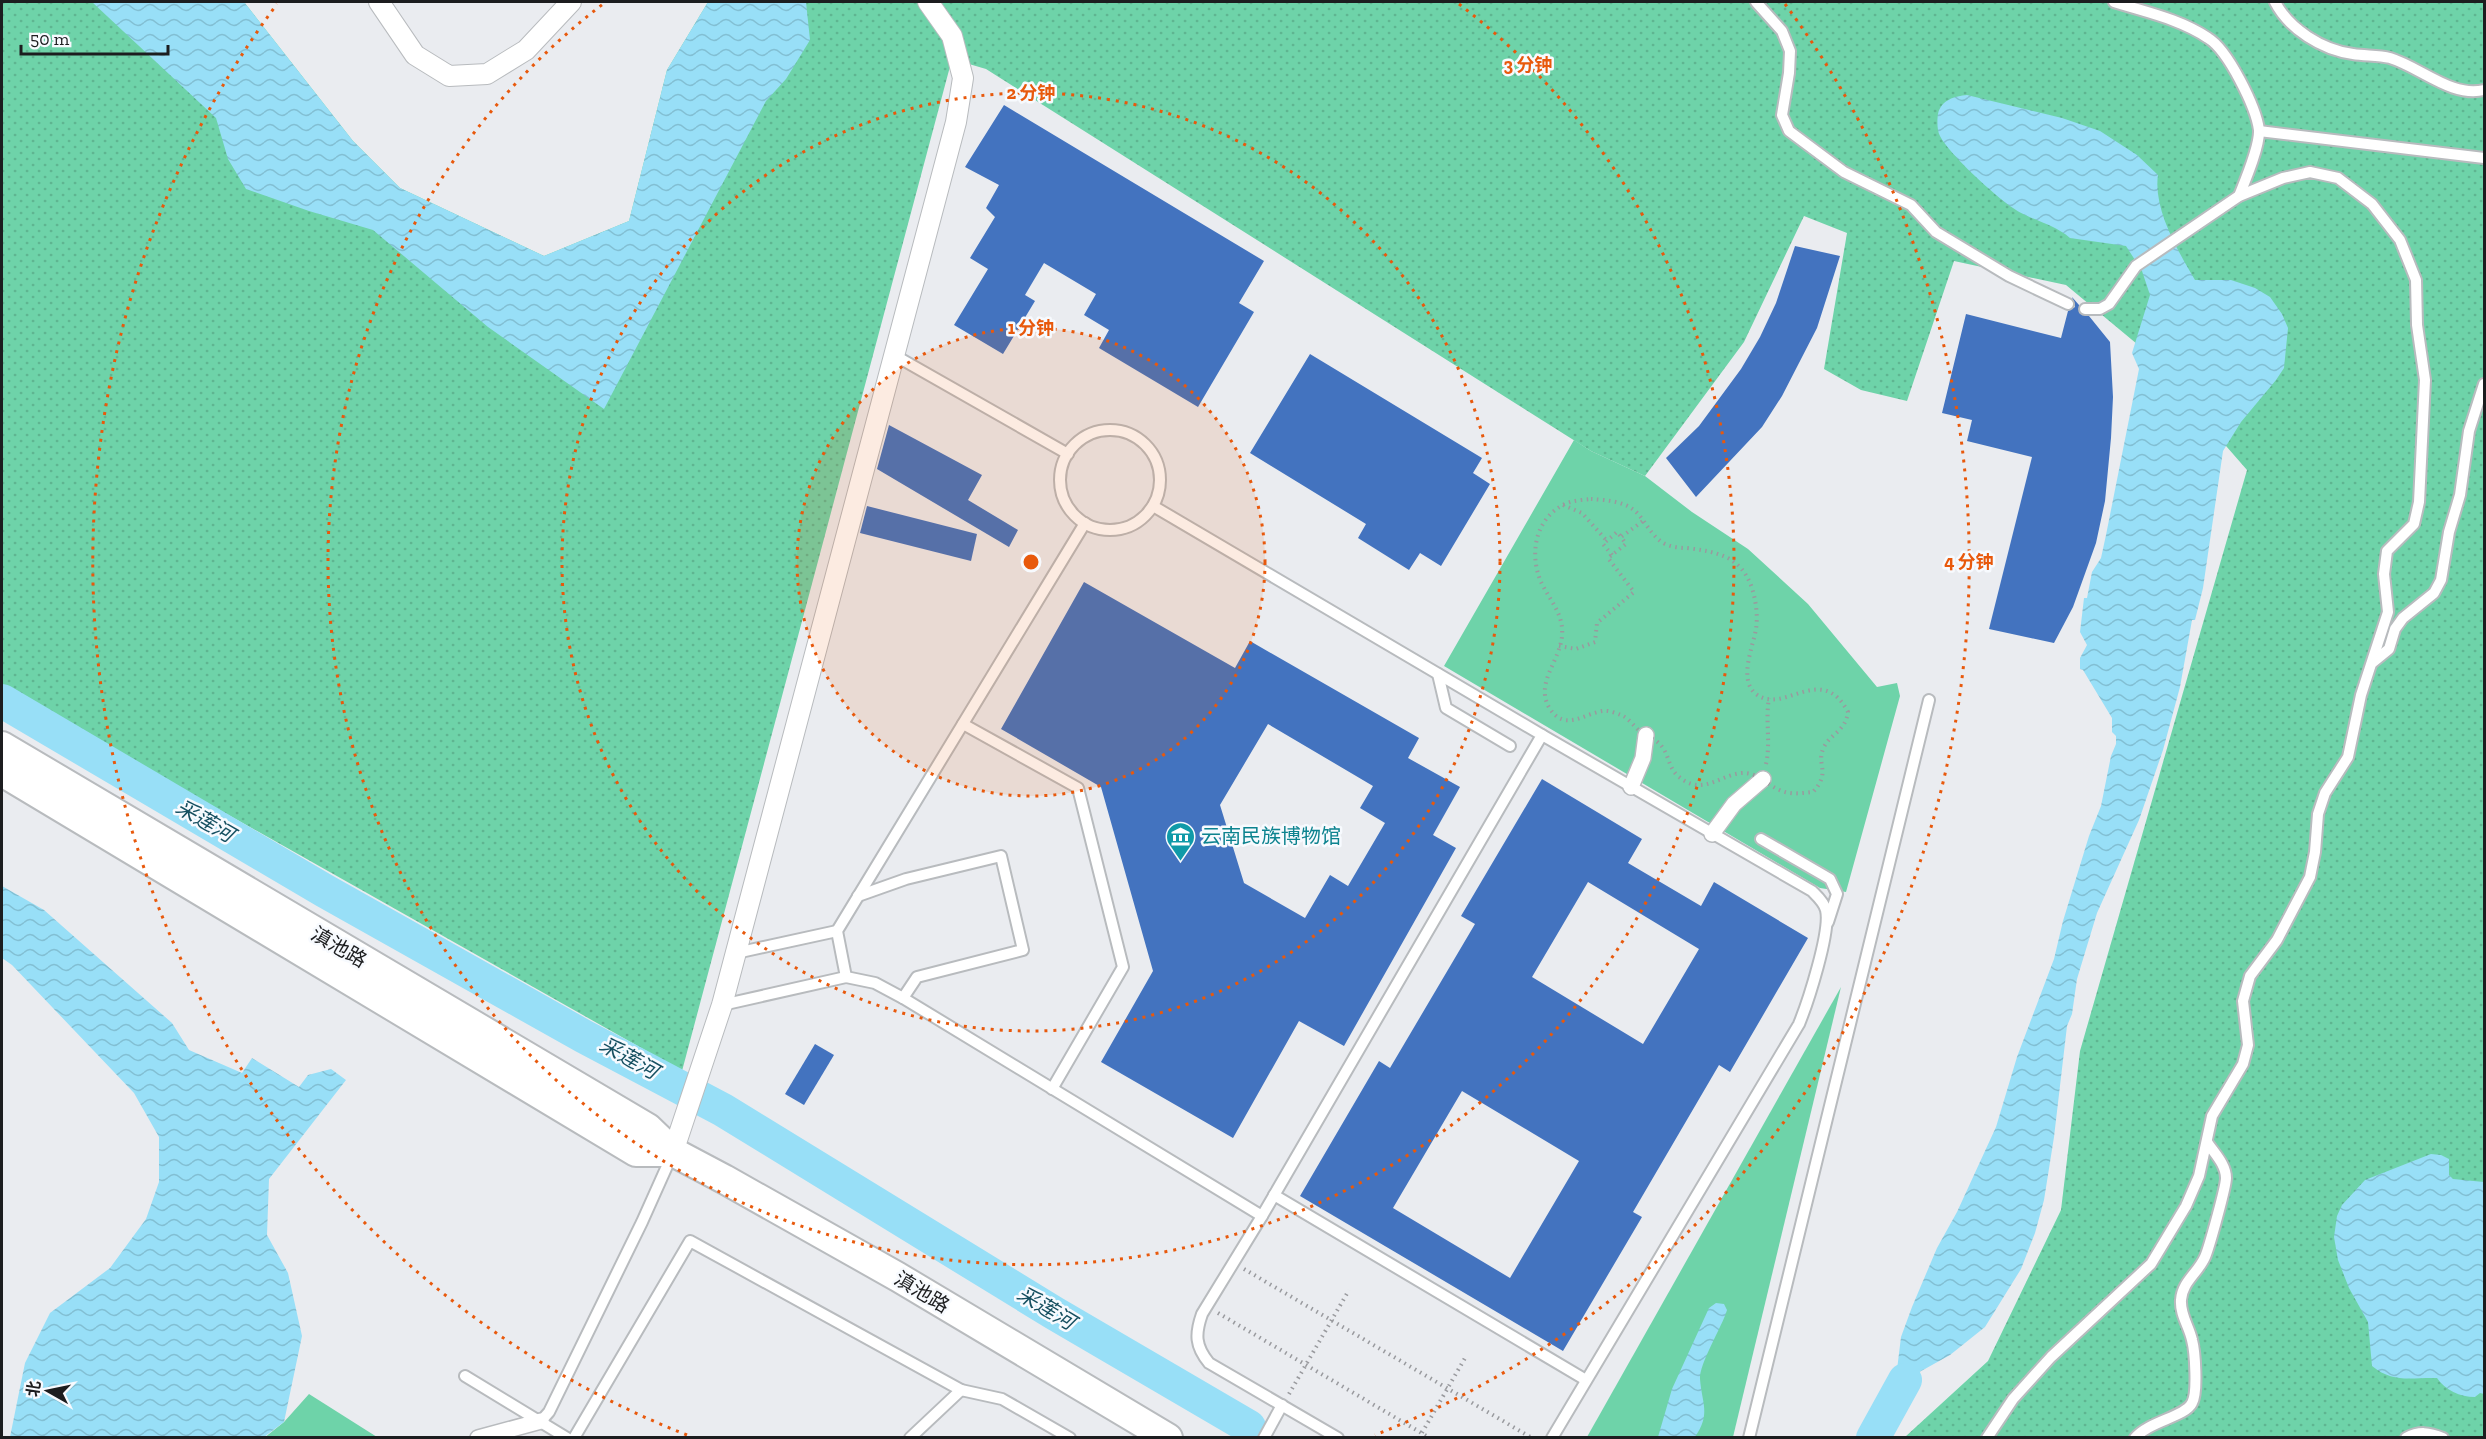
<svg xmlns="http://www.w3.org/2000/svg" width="2486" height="1439" font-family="'Zilla Slab','Noto Sans SC',serif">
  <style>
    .grass { fill: url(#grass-dots) }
    .green { fill: #6ed3a9 }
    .water { fill: url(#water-waves) }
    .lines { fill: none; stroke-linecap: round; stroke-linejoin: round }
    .river { stroke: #98dff7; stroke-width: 34 }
    .building { fill: #4373bf; fill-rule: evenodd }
    .service-casing { stroke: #b8bbbe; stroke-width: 14 }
    .pedestrian-casing { stroke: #b8bbbe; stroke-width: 18 }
    .minor-casing { stroke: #b8bbbe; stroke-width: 22 }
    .secondary-casing { stroke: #b8bbbe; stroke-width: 32 }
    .path { stroke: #999a9e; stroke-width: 4; stroke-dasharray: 1.5 4.5; stroke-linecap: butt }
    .service { stroke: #fff; stroke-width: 10 }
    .pedestrian { stroke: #fff; stroke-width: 15 }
    .minor { stroke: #fff; stroke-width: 20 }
    .secondary { stroke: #fff; stroke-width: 28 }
    .ring { fill: none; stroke: #e8590c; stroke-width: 3; stroke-dasharray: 3 6 }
    .labels { text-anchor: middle; stroke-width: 5; stroke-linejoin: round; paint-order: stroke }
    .culture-label { font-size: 20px; fill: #0d838f; stroke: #f7fafe; text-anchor: start }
    .street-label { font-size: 20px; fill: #1c1d1f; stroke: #f7fafe }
    .water-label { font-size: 21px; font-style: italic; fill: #165061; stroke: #f7fafe }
    .centre { fill: #e8590c; stroke: #f7fafe; stroke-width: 3 }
    .ring-label { font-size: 18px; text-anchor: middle; font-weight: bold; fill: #e8590c; stroke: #f7fafe; stroke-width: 5; stroke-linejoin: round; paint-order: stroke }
  </style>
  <defs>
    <pattern id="grass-dots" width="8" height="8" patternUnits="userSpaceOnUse" patternTransform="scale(1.5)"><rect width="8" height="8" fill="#6ed3a9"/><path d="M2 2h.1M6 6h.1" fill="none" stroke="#5fb591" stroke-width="1.8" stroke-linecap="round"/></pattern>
    <pattern id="water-waves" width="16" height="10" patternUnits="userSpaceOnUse" patternTransform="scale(1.5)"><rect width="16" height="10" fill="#98dff7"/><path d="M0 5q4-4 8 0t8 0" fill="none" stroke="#82bfd3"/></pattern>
  </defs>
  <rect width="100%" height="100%" fill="#eaecf0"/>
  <path class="grass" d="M2 2H244L353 141 400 188 544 256 629 221 667 70 708 2H2484V1437H1905L1988 1361 2061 1210 2080 1051 2247 470 2137 344 2066 285 1954 261 1907 401 1861 390 1824 369 1847 233 1804 216 1744 342 1645 476 1591 451 986 69 952 59 682 1071 2 687Z"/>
  <g class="green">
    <path d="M1574 440 1591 451 1645 476 1692 512 1748 549 1808 604 1877 687 1897 683 1900 696 1846 892 1820 888 1444 666Z"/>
    <path d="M1841 987 1733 1437H1587Z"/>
    <path d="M309 1394 377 1437 264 1438 284 1422Z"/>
  </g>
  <g class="water">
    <path d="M92 2H244L353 141 400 188 544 256 629 221 667 70 708 2H806L810 40 786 79 766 101 604 409 488 327 373 230 309 211 246 189 228 159 216 118Z"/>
    <path d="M1967 95 2062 118 2100 131 2137 155 2158 175C2153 209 2178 251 2195 280H2231L2255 288 2270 297 2282 314 2288 328 2284 368 2276 380 2241 422 2223 451 2203 588 2195 620H2192L2180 687 2163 750 2139 820 2097 913 2077 979 2072 1014 2067 1026 2054 1137 2044 1200 2035 1233 2021 1269 1985 1327 1950 1355 1905 1380 1896 1378 1901 1337 1912 1307 1937 1248 1957 1212 1996 1127 2017 1057 2054 959 2063 921 2089 836 2101 806 2111 756 2116 744V736L2112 732V718L2083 670 2080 669V658L2087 645 2080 632 2084 598H2087L2092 572 2101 558 2106 535 2139 369 2132 353 2150 295 2142 271 2126 246 2070 238C2054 224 2030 220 2013 208 1995 196 1949 154 1940 136 1937 131 1937 120 1938 114 1941 100 1955 96 1967 95Z"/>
    <path d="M2 886 44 910 172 1023 189 1050 242 1073 252 1058 299 1087 308 1075 331 1069 346 1080 269 1179 267 1235 288 1273 302 1336 284 1422 264 1437H10L25 1363 50 1313 110 1268 146 1219 159 1182V1137L134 1093 12 965 2 958Z"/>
    <path d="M2431 1154 2441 1155 2449 1159V1175L2453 1179 2484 1182V1394L2480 1393 2475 1397C2460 1397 2445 1390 2437 1378 2412 1377 2394 1384 2372 1366L2368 1322 2349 1288 2338 1260 2334 1237 2337 1216 2342 1205 2365 1180Z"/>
    <path d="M1716 1303 1724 1304 1727 1310C1722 1327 1699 1364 1700 1379 1702 1404 1711 1414 1695 1437H1658L1672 1389 1709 1308Z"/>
  </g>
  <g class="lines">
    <g class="river">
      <path d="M2 701 325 891 583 1036 723 1110 1054 1313 1249 1427"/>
      <path d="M1873 1438 1905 1380"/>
    </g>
  </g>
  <g class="building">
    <path d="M1004 105 1264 261 1239 303 1254 312 1198 407 1099 348 1109 330 1084 315 1096 294 1044 263 1025 295 1035 301 1003 354 954 325 988 269 970 258 995 217 986 208 999 185 965 167Z"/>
    <path d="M1795 246 1840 256 1817 328 1782 396 1762 427 1696 497 1666 458 1699 426 1741 369 1760 337 1776 303Z"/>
    <path d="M2072 297 2079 305V313L2089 316 2110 342 2113 397 2111 438 2105 501 2096 543 2073 607 2054 643 1989 629 2032 457 1967 441 1972 420 1942 413 1966 314 2061 338 2068 311 2075 307Z"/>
    <path d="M1310 354 1482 458 1473 473 1490 484 1441 566 1420 553 1409 570 1358 538 1366 524 1250 453Z"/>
    <path d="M889 425 982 475 968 500 1018 530 1009 547 877 469Z"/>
    <path d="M867 506 977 534 971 561 860 533Z"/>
    <path d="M1084 582 1235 668 1250 641 1419 738 1408 758 1460 787 1433 835 1456 848 1344 1046 1299 1021 1233 1138 1101 1062 1153 971 1101 787 1001 729ZM1268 724 1373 786 1360 808 1385 823 1348 886 1330 875 1305 918 1244 883 1220 805Z"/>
    <path d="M1542 779 1642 839 1628 863 1701 906 1714 882 1808 938 1730 1072 1719 1065 1633 1212 1642 1217 1563 1351 1300 1196 1379 1061 1390 1068 1475 924 1461 916ZM1588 882 1699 949 1643 1044 1532 977ZM1462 1091 1579 1161 1510 1278 1393 1208Z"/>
    <path d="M815 1044 834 1055 804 1105 785 1094Z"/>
  </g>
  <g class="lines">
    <defs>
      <g id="service">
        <path d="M1756 2 1782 31 1790 51 1789 73 1782 115 1789 131 1844 172 1911 205 1936 232 2009 276 2068 304"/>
        <path d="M2114 2C2145 12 2180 19 2208 38 2228 50 2256 107 2259 130 2260 146 2245 181 2239 196"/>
        <path d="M2275 2C2289 29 2322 50 2353 54 2365 56 2378 55 2390 58 2420 67 2452 98 2484 90"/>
        <path d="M2259 131 2484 158"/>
        <path d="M894 355 1068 454"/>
        <circle cx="1110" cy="480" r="50"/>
        <path d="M1085 523 837 931 846 977 875 983 903 998 1262 1216 1542 735 1153 506"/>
        <path d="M2373 662 2389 649 2395 629 2403 618 2434 593 2441 580 2449 532 2460 495 2469 431 2484 384"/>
        <path d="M1438 674 1446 708 1510 746"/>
        <path d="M963 724 1078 788 1123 967 1052 1089"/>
        <path d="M1542 735 1812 891C1817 896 1824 902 1826 910 1831 931 1808 1002 1799 1024L1552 1438"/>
        <path d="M1761 839 1830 879 1837 894 1828 922"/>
        <path d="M858 896 906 879 1001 856 1023 950 917 977 903 998"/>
        <path d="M736 953 837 931"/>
        <path d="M722 1005 846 977"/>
        <path d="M1274 1195 1586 1380"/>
        <path d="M1262 1216 1202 1314C1195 1334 1195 1346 1209 1363L1338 1438"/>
        <path d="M465 1376 567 1438"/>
        <path d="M541 1421 549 1412 642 1222 672 1155"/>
        <path d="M574 1438 690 1241 961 1390"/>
        <path d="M910 1438 961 1390 1002 1399 1070 1438"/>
        <path d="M1264 1438 1282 1405"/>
        <path d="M1749 1438 1929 700"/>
        <path d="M1987 1438 2013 1399 2051 1357 2151 1264 2186 1206 2199 1176 2212 1116 2243 1064 2248 1045 2243 1001 2250 976 2277 940 2310 877 2315 852 2318 814 2325 793 2348 757 2361 695 2388 612 2384 574 2387 551 2414 524 2419 502 2425 380 2417 325 2416 280 2400 240 2372 204 2338 178 2310 172 2283 178 2239 196 2136 266 2109 304 2100 309H2085"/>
        <path d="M2135 1438C2149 1421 2185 1417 2192 1403 2198 1393 2195 1351 2192 1340 2189 1326 2180 1315 2181 1300 2182 1282 2198 1273 2205 1257 2209 1248 2226 1187 2226 1178 2226 1164 2214 1153 2207 1142"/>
        <path d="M2406 1438C2419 1431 2429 1432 2443 1438"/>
      </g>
      <g id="pedestrian">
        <path d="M1631 787 1643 758 1646 735"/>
        <path d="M1712 834 1734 804 1763 779"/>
        <path d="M478 1438 541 1421"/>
      </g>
      <g id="minor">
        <path d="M379 2 415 55 449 76 487 74 526 50 571 2"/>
        <path d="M673 1152 722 1005 956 122 963 78 952 36 928 2"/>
      </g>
      <g id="secondary">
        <path d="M2 746 648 1128 673 1152 724 1179 898 1277 1168 1438"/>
        <path d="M2 772 636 1152H673"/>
      </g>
    </defs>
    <use href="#service" class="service-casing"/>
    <use href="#pedestrian" class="pedestrian-casing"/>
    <use href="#minor" class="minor-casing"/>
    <use href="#secondary" class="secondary-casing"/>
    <g class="path">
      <path d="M1591 499C1606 500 1627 501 1638 514 1647 524 1652 537 1665 544 1672 547 1680 548 1687 548 1717 552 1741 556 1752 588 1756 601 1758 616 1756 629 1753 647 1738 680 1756 694 1784 716 1821 661 1848 712 1845 732 1831 733 1824 747 1815 765 1832 771 1813 792 1803 793 1792 795 1782 791 1768 786 1758 772 1742 773 1719 775 1702 797 1678 776 1669 768 1669 757 1663 748 1657 739 1649 738 1641 732 1634 727 1629 718 1621 715 1616 713 1608 710 1603 711 1585 713 1565 732 1550 709 1534 684 1560 661 1562 636 1564 614 1550 601 1541 582 1529 554 1535 518 1565 504 1573 500 1583 500 1591 499Z"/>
      <path d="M1563 505 1582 513 1607 541"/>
      <path d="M1612 555 1603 544 1617 532 1621 537"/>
      <path d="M1559 646 1576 649 1595 642 1597 623 1634 592 1608 558 1626 544 1621 537 1643 521"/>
      <path d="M1766 764C1771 742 1765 721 1769 698"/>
      <path d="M1244 1269 1532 1438"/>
      <path d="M1218 1313 1430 1438"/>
      <path d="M1289 1394 1349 1290"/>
      <path d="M1419 1438 1465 1358"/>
    </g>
    <use href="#service" class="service"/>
    <use href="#pedestrian" class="pedestrian"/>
    <use href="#minor" class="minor"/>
    <use href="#secondary" class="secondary"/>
  </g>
  <circle cx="1031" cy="562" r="234" fill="#e8590c" fill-opacity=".12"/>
  <g class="ring">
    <circle cx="1031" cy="562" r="234"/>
    <circle cx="1031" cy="562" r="469"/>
    <path d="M1459 4A703 703 0 1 1 603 4"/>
    <path d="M687 1435A938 938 0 0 1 277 4M1785 4A938 938 0 0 1 1375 1435"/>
  </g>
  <defs>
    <symbol id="museum-pin" viewBox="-11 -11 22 30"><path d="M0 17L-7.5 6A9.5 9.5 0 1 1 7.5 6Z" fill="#0f9aa8" stroke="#f7fafe"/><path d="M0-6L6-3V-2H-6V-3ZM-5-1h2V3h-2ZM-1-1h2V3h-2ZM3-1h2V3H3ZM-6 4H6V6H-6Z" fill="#fff"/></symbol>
  </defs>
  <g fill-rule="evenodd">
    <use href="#museum-pin" x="1164" y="820" width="33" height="45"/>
  </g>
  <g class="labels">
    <g class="culture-label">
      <text x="1201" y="843">云南民族博物馆</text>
    </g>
    <g class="street-label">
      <text transform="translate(339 947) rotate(30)" y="7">滇池路</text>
      <text transform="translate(922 1292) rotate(31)" y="7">滇池路</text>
    </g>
    <g class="water-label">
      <text transform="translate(205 821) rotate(30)" y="7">采莲河</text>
      <text transform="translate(629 1058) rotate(29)" y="7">采莲河</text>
      <text transform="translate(1046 1308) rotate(31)" y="7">采莲河</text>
    </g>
  </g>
  <circle cx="1031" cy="562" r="9" class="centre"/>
  <g class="ring-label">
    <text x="1528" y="71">3 分钟</text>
    <text x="1031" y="99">2 分钟</text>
    <text x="1031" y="334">1 分钟</text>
    <text x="1969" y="568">4 分钟</text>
  </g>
  <rect width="2486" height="1439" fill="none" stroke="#1c1d1f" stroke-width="6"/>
  <g transform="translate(48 1391) rotate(279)" stroke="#f7fafe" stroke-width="4.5" paint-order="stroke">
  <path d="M0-4.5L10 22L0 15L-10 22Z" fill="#1c1d1f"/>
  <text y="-9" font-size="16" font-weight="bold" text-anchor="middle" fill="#1c1d1f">北</text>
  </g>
  <path d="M21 45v9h147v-9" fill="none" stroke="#1c1d1f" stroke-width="3"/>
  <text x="30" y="45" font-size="18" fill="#1c1d1f" stroke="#f7fafe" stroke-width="4.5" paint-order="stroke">50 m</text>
</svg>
